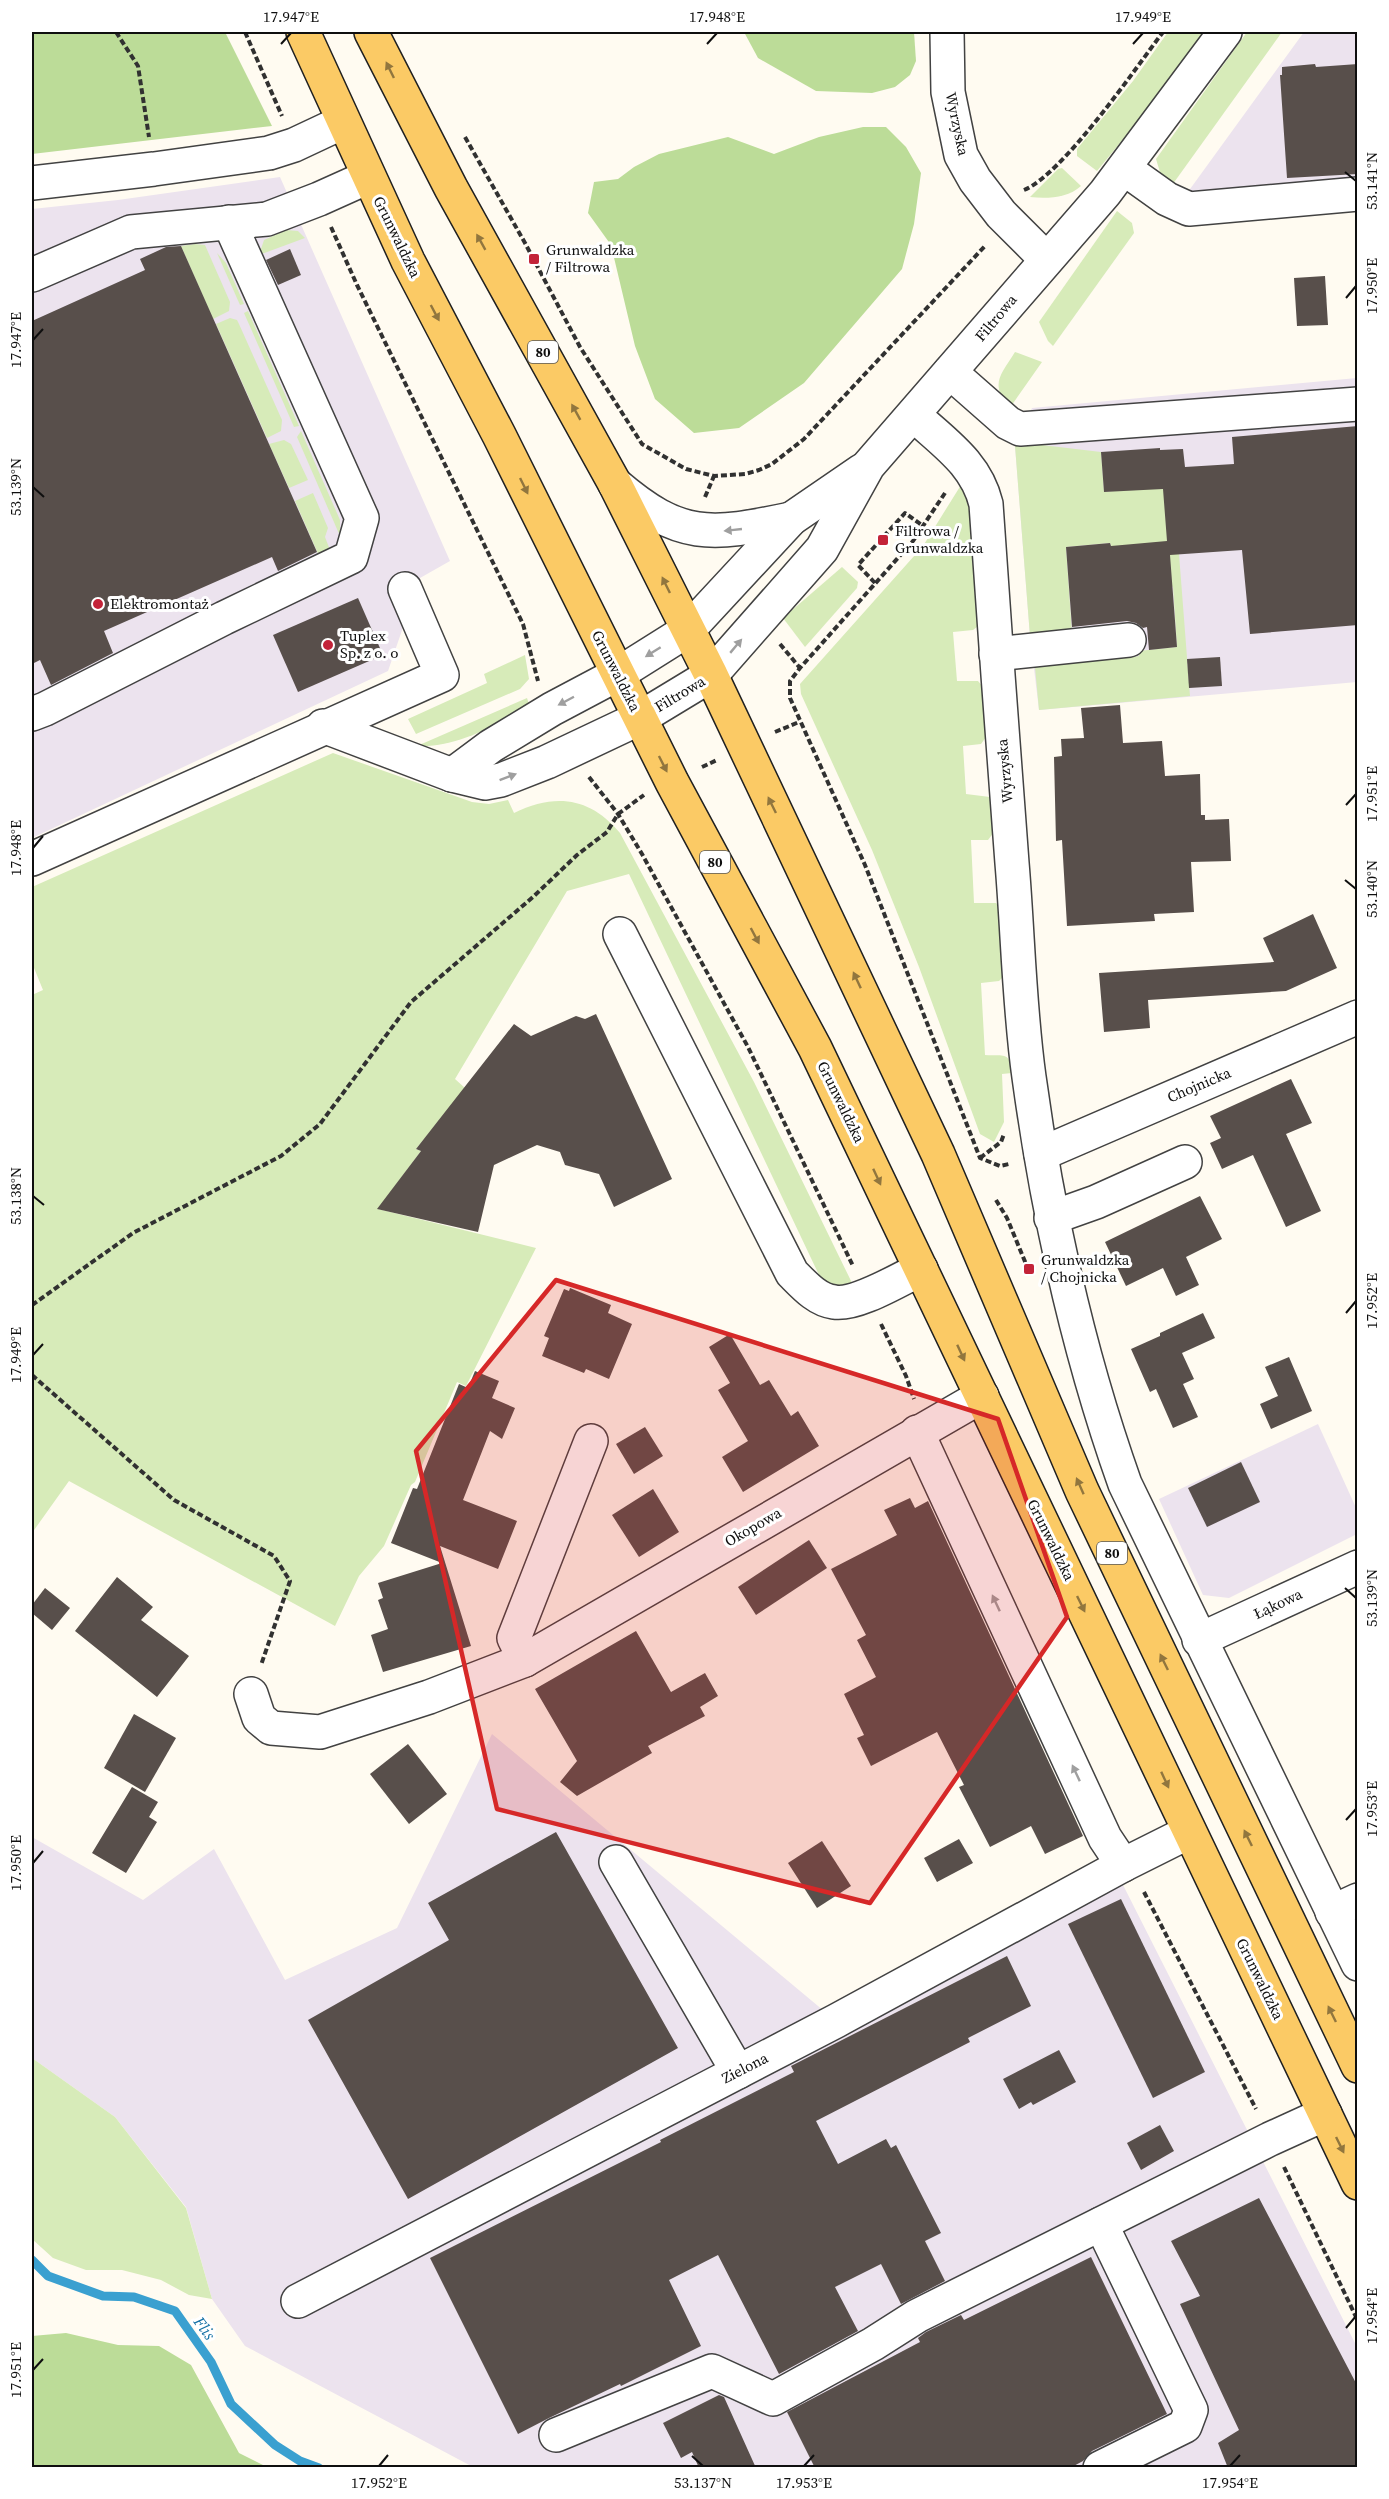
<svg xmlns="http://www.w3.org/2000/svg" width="1389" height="2499" font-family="'Source Serif 4',serif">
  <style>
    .industrial { fill: #ece3ee }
    .green { fill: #d7ebb9 }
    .forest { fill: #bcdc98 }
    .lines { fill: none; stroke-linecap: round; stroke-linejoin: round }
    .stream { stroke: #3aa0d0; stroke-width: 9 }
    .building { fill: #584f4b }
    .minor-casing { stroke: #424242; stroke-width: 36 }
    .major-casing { stroke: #202020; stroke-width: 36 }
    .path { stroke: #313131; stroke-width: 4; stroke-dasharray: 6 3; stroke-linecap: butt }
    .minor { stroke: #fff; stroke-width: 33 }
    .major { stroke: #fbca65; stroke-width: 33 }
    .oneway { fill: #91763e }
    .oneway2 { fill: #9f9f9f }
    .marked { fill: #d62828; fill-opacity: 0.2; stroke: #d62828; stroke-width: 4.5; stroke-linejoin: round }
    .ticks { fill: none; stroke: #0f0f0f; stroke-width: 2 }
    .poi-dot { fill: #c32338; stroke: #fff; stroke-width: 2 }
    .labels { text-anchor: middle; stroke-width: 6; stroke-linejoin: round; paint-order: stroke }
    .shield { fill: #fff; stroke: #575757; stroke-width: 1.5 }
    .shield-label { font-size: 14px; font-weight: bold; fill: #0f0f0f }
    .street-label { font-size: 15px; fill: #0f0f0f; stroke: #fff }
    .poi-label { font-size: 15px; fill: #0f0f0f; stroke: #fff; text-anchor: start }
    .water-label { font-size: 16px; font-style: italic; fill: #1571a5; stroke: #fff }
    .neatline { fill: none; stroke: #0f0f0f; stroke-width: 2 }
    .ticks-label { font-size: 15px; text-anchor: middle; fill: #0f0f0f }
  </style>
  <rect width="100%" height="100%" fill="#fffbf1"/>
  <g class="industrial">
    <path d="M1304 32H1357V180L1185 196Z"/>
    <path d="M280 177 450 561 420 578 388 671 32 838V209L118 200Z"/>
    <path d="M1357 378V682L1039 710 1030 636 1015 446 1032 408Z"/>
    <path d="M1318 1424 1357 1510V1534L1229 1598 1203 1595 1159 1499Z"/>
    <path d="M492 1734 836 2021 1122 1883 1357 2347V2467H473L245 2346 212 2299 186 2207 115 2117 32 2058V1837L143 1900 214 1849 285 1980 397 1928Z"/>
  </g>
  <g class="green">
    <path d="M1168 32H1203L1152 104 1097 171 1077 156V149L1133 81Z"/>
    <path d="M1247 32H1282L1170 188 1163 182 1156 159Z"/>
    <path d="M1062 168 1081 186C1068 198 1047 199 1030 197L1058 169Z"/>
    <path d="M1117 211 1132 223 1134 233 1053 346 1048 341 1039 322Z"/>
    <path d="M286 230 298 231 305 238 259 255 264 240Z"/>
    <path d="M195 244 205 245 230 302 229 311 213 319 181 246Z"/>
    <path d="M217 253 226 263 244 304 240 305Z"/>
    <path d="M248 311 299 426 294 427 244 313Z"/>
    <path d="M230 318 237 320 239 324 282 420 281 431 267 438 216 324Z"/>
    <path d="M1015 352 1042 362 1009 409C990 383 1000 376 1015 352Z"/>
    <path d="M301 431 340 520V536L297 437Z"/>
    <path d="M284 440 291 444 308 480 289 488 269 444Z"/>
    <path d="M1042 445 1101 452 1104 492 1163 486 1179 554 1190 696 1039 710 1034 657 1125 650 1127 658 1139 656 1138 651 1177 647 1173 587 1111 546 1110 543 1066 547 1072 633 1030 636 1015 446Z"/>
    <path d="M961 485 969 506 978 622 977 627 973 630 953 632 957 681H978L983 687 986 737 981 744 963 746 966 794 990 797 994 832 988 840H971L974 903H996L998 905 1005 975 999 981 981 983 985 1055C1004 1056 1010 1051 1012 1073L1002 1074 1004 1122 994 1142 980 1134 919 967 872 850 801 694 800 684 923 546Z"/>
    <path d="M313 493 328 528 325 537 330 550 319 556 295 501Z"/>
    <path d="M842 567 858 582 857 588 805 647 783 618Z"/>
    <path d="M525 655 529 679 520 689 416 734 408 719 487 683 484 674Z"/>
    <path d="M527 698 529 704C502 725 451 749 417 746Z"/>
    <path d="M333 753 472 802 489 804 508 800 514 813C555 793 590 797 620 833L754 1082 853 1285 842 1289 824 1281 819 1275 629 874 567 891 455 1079 465 1088 416 1149 421 1151 378 1209 536 1248 466 1386 457 1382 415 1482 411 1485 384 1546 359 1576 335 1626 69 1481 32 1533V995L43 990 32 963V887Z"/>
    <path d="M32 2058 115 2117 186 2208 212 2299 189 2295 161 2280 122 2270H86L53 2258 32 2239Z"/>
  </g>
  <g class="forest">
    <path d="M32 32H225L272 126 32 154Z"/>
    <path d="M744 32H914L916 61 910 75 895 87 872 93 816 91 758 58Z"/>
    <path d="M863 127H886L906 147 921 173 914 224 902 269 804 383 739 428 694 433 655 399 635 346 611 245 588 213 594 182 618 179 634 167 659 154 728 137 774 154 819 137Z"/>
    <path d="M66 2333 118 2345 159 2346 191 2365 239 2453 267 2467H32V2336Z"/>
  </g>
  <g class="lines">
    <path class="stream" d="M32 2260 48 2276 103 2296 134 2297 175 2311 211 2362 231 2404 275 2445 300 2461 319 2468"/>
  </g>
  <g class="building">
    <path d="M1315 64 1316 67 1358 64V174L1287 178 1280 75H1282V67Z"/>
    <path d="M181 246 317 552 278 571 272 557 104 631 113 653 51 685 40 660 32 664V321L145 270 140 259 166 247Z"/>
    <path d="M290 249 301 275 278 285 266 260Z"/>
    <path d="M1325 276 1328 325 1297 326 1294 278Z"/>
    <path d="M1358 426V625L1250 634 1242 550 1170 555 1177 647 1149 650 1147 627 1143 628 1136 623 1127 621 1072 627 1066 547 1110 543 1111 546 1167 541 1163 489 1104 492 1101 452 1160 448V450L1183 449 1185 467 1234 464 1232 437Z"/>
    <path d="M358 598 383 655 298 692 273 635Z"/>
    <path d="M1220 657 1222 686 1189 688 1187 659Z"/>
    <path d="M1120 705 1123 743 1162 741 1165 776 1200 774 1201 815H1205V820L1229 819 1231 861 1191 862 1194 912 1154 914 1155 921 1067 926 1062 840 1056 841 1054 757 1062 756 1061 739 1084 738 1081 708Z"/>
    <path d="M1313 914 1337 968 1286 991 1148 1000 1150 1028 1104 1032 1099 973 1274 962 1263 938Z"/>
    <path d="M596 1014 672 1179 614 1207 599 1174 565 1165 560 1152 537 1145 494 1165 478 1232 377 1209 421 1151 416 1149 514 1024 531 1036 576 1016 585 1019Z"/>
    <path d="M1291 1079 1312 1123 1286 1134 1321 1211 1286 1227 1253 1155 1222 1169 1210 1143 1221 1138 1210 1116Z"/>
    <path d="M1200 1196 1222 1239 1186 1257 1199 1285 1176 1296 1163 1268 1126 1286 1105 1242Z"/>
    <path d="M570 1288 611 1305 608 1313 632 1324 609 1379 586 1369 584 1373 542 1356 549 1338 544 1336 564 1289 569 1291Z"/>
    <path d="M1203 1313 1215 1338 1182 1353 1194 1379 1183 1384 1198 1417 1173 1428 1156 1389 1150 1392 1131 1349 1160 1336V1333Z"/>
    <path d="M730 1334 760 1385 769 1380 791 1416 798 1411 819 1446 743 1492 722 1457 748 1441 718 1390 730 1383 709 1347Z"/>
    <path d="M1289 1357 1312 1411 1271 1429 1260 1404 1278 1396 1265 1367Z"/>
    <path d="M475 1371 499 1381 492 1398 515 1408 502 1439 490 1431 463 1500 517 1521 498 1569 440 1546 471 1646 383 1672 371 1635 388 1629 378 1600 383 1598 378 1583 442 1563 391 1543 413 1488 417 1489 459 1384 468 1388Z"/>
    <path d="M645 1427 663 1456 634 1474 616 1444Z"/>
    <path d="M1241 1462 1260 1502 1207 1527 1188 1488Z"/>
    <path d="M653 1489 679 1532 639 1557 612 1515Z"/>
    <path d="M910 1498 915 1508 928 1501 1083 1836 1045 1854 1031 1826 990 1847 959 1787 964 1785 937 1732 871 1766 857 1738 864 1735 844 1694 876 1677 857 1640 866 1635 831 1569 897 1535 884 1510Z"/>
    <path d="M809 1540 827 1568 756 1615 738 1587Z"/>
    <path d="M117 1577 153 1607 141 1620 189 1656 157 1697 75 1631Z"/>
    <path d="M45 1588 70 1608 52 1630 32 1613V1605Z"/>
    <path d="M636 1631 671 1692 705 1673 718 1696 700 1707 705 1716 648 1746 652 1753 577 1796 560 1782 577 1761 535 1689Z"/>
    <path d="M134 1714 176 1738 145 1792 104 1768Z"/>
    <path d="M408 1744 447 1794 409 1824 370 1774Z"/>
    <path d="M132 1787 158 1802 149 1817 157 1822 126 1873 92 1853Z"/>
    <path d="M556 1832 678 2048 408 2199 308 2020 449 1940 428 1903Z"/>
    <path d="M959 1839 973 1863 937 1882 924 1858Z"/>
    <path d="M822 1841 851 1886 817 1908 788 1863Z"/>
    <path d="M1121 1899 1205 2072 1153 2098 1068 1924Z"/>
    <path d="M1007 1956 1031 2006 968 2038 970 2042 816 2121 838 2164 886 2139 891 2148 896 2145 941 2233 925 2241 945 2281 901 2304 881 2264 835 2287 858 2331 779 2374 718 2255 669 2280 701 2346 621 2386 620 2384 549 2418 518 2434 430 2258 661 2142 660 2140 794 2072 791 2066Z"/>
    <path d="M1059 2050 1076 2082 1033 2105 1031 2102 1019 2109 1003 2079Z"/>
    <path d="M1160 2125 1174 2151 1141 2170 1127 2143Z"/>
    <path d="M1259 2198 1358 2387V2468H1228L1218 2443 1239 2430 1180 2304 1200 2296 1171 2241Z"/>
    <path d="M1091 2257 1167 2414 1092 2451 1083 2461 1070 2468H815L787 2412 920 2342 918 2338 926 2332 961 2315 964 2320Z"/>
    <path d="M719 2395 724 2397 756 2468H699L692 2452 681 2458 663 2423Z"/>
  </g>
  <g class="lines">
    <defs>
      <g id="minor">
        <path d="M947 32 948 92 961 155 975 180 1001 214 1046 259"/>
        <path d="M1125 169 1167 199 1189 209 1358 194"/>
        <path d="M32 183 154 169 269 153 294 145 343 122"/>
        <path d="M32 275 131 232 267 219 319 199 368 177"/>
        <path d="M950 372 1008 423 1020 429 1358 404"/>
        <path d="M914 415C944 443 976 463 986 504 994 624 1003 743 1012 863 1018 934 1019 1006 1029 1077 1048 1216 1078 1352 1125 1484L1358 1964"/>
        <path d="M615 484C680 540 710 536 791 519"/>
        <path d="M996 654 1129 640"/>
        <path d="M32 714 45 709 224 618 351 557 362 518 229 222"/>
        <path d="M323 726 452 775 485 783 501 780 547 762 640 718 711 675 822 549 868 466 1105 193 1225 32"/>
        <path d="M452 775 491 746 552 709 618 674 688 630 791 519 861 471"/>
        <path d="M32 859 442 675 405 589"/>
        <path d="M620 934 792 1273C804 1285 817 1300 834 1302 856 1306 900 1279 921 1269"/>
        <path d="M1041 1154 1358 1017"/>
        <path d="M1051 1218 1096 1202 1185 1162"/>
        <path d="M917 1432 1105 1838 1123 1865"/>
        <path d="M1199 1640 1358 1567"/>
        <path d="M525 1660 514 1638 591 1441"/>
        <path d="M251 1694 259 1718 271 1728 320 1732 429 1697 525 1660 982 1396"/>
        <path d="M616 1862 738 2072"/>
        <path d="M1332 1912 1358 1900"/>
        <path d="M298 2301 836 2021 1123 1865 1189 1832"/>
        <path d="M556 2435 712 2371 773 2399 873 2344 917 2316 1270 2139 1325 2114"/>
        <path d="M1100 2468 1185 2426 1191 2410 1101 2224"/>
      </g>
      <g id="major">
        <path d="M303 32 408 261 499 435 672 782 815 1048 1358 2183"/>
        <path d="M371 32 451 188 615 484 711 675 938 1154 1082 1491 1358 2066"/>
      </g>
    </defs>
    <use href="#minor" class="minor-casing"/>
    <use href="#major" class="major-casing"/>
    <g class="path">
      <path d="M116 32 138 66 149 137"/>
      <path d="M245 32 282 116"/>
      <path d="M465 137 525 243 580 347 642 444 686 469 714 476 745 474 759 470 772 464 804 439 985 246"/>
      <path d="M1024 190C1063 174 1135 69 1163 32"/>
      <path d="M331 227 357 285 523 624 538 681"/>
      <path d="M945 493 913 541 800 668 790 681V698L865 865 980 1158 1000 1166 1009 1164"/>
      <path d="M705 497 714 476"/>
      <path d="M875 583 858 565 905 513 923 526"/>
      <path d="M780 644 800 668"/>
      <path d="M775 732 799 722"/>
      <path d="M702 767 717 760"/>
      <path d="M589 777 618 814 642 854 748 1047 853 1266"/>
      <path d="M980 1158 1001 1142 1004 1134"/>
      <path d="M996 1200 1007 1218 1026 1264"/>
      <path d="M32 1305 133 1233 281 1156 320 1124 411 1002 533 897 577 855 607 832 618 814 644 795"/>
      <path d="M881 1324 906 1376 914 1399"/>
      <path d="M32 1375 174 1500 274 1556 290 1581 261 1665"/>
      <path d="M1144 1892 1256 2109"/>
      <path d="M1284 2167 1358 2321"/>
    </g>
    <use href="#minor" class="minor"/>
    <use href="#major" class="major"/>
  </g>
  <defs><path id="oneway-solid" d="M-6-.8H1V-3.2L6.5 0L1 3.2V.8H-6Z" transform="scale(1.5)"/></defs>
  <g class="oneway">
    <use href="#oneway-solid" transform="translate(390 70) rotate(-116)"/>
    <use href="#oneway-solid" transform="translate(481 242) rotate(-119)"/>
    <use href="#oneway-solid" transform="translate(435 313) rotate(62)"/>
    <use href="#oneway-solid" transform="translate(576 412) rotate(-119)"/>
    <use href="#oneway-solid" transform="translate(524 486) rotate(64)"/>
    <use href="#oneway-solid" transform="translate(666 585) rotate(-116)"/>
    <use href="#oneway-solid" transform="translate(663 764) rotate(63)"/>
    <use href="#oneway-solid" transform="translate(772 805) rotate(-116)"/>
    <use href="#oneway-solid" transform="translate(755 936) rotate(62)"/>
    <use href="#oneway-solid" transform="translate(857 980) rotate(-115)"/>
    <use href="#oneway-solid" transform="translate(877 1177) rotate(65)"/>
    <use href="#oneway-solid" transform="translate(961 1353) rotate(65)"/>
    <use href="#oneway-solid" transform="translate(1080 1486) rotate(-114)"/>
    <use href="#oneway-solid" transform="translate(1081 1604) rotate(64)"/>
    <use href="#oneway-solid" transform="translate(1164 1662) rotate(-116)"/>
    <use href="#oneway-solid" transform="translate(1165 1780) rotate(65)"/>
    <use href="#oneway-solid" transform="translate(1248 1838) rotate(-116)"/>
    <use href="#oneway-solid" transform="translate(1332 2014) rotate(-116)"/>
    <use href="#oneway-solid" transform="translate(1340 2145) rotate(64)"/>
  </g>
  <g class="oneway2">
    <use href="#oneway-solid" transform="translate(733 530) rotate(174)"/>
    <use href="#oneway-solid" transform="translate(736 646) rotate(-50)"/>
    <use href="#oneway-solid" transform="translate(653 652) rotate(148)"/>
    <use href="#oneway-solid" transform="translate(566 701) rotate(152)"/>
    <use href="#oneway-solid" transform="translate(508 777) rotate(-21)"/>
    <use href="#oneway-solid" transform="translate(996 1603) rotate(-115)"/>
    <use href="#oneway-solid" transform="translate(1076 1773) rotate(-115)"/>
  </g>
  <path class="marked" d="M556 1280 998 1419 1067 1617 870 1903 497 1809 416 1451Z"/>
  <path class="ticks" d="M281 44 291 33M707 44 717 33M1133 44 1143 33M1345 172 1356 181M1346 298 1356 286M33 340 43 329M33 487 44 497M1346 805 1356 794M33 848 43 836M1345 880 1356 889M33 1196 44 1205M1346 1313 1356 1301M33 1355 43 1344M1345 1588 1356 1598M1346 1820 1356 1809M33 1863 43 1851M1346 2328 1356 2316M33 2370 43 2359M692 2456 703 2466M379 2466 388 2455M804 2466 814 2455M1230 2466 1240 2455"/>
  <g class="poi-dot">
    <rect x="528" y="253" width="12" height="12" rx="3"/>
    <rect x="877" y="534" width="12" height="12" rx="3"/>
    <circle cx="98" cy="604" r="6"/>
    <circle cx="328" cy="645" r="6"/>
    <rect x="1023" y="1263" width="12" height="12" rx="3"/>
  </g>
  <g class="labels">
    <g class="shield">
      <rect x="528" y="341" width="30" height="22" rx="4.5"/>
      <rect x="700" y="851" width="30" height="22" rx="4.5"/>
      <rect x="1097" y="1542" width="30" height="22" rx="4.5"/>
    </g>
    <g class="shield-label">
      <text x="543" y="357">80</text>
      <text x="715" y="867">80</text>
      <text x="1112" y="1558">80</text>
    </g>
    <g class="street-label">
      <text transform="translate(957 124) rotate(78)" y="5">Wyrzyska</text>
      <text transform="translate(397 237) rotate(64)" y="5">Grunwaldzka</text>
      <text transform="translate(996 318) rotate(-50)" y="5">Filtrowa</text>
      <text transform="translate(616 671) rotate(63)" y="5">Grunwaldzka</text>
      <text transform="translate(680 694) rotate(-31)" y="5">Filtrowa</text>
      <text transform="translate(1005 771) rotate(-95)" y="5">Wyrzyska</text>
      <text transform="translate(1199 1085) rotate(-23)" y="5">Chojnicka</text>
      <text transform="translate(841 1102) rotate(64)" y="5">Grunwaldzka</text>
      <text transform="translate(753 1527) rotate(-30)" y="5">Okopowa</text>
      <text transform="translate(1051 1540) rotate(64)" y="5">Grunwaldzka</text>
      <text transform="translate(1278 1604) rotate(-25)" y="5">Łąkowa</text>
      <text transform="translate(1260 1979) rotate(64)" y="5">Grunwaldzka</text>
      <text transform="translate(745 2068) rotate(-27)" y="5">Zielona</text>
    </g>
    <g class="poi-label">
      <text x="546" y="255">Grunwaldzka<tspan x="546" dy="17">/ Filtrowa</tspan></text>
      <text x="895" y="536">Filtrowa /<tspan x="895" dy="17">Grunwaldzka</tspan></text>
      <text x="110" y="609">Elektromontaż</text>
      <text x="340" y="641">Tuplex<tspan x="340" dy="17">Sp. z o. o</tspan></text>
      <text x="1041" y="1265">Grunwaldzka<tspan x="1041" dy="17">/ Chojnicka</tspan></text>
    </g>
    <g class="water-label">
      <text transform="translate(205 2328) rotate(54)" y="6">Flis</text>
    </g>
  </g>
  <rect width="1389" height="2499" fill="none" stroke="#ffffff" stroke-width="66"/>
  <rect x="33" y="33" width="1323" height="2433" class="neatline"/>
  <g class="ticks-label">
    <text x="291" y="22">17.947°E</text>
    <text x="717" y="22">17.948°E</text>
    <text x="1143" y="22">17.949°E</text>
    <text transform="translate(1372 181) rotate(-90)" y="5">53.141°N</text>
    <text transform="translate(1372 286) rotate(-90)" y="5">17.950°E</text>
    <text transform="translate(16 340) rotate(-90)" y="5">17.947°E</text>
    <text transform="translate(16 487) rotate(-90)" y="5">53.139°N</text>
    <text transform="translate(1372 794) rotate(-90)" y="5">17.951°E</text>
    <text transform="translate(16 848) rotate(-90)" y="5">17.948°E</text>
    <text transform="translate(1372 889) rotate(-90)" y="5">53.140°N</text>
    <text transform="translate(16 1196) rotate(-90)" y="5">53.138°N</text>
    <text transform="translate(1372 1301) rotate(-90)" y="5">17.952°E</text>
    <text transform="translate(16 1355) rotate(-90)" y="5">17.949°E</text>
    <text transform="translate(1372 1598) rotate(-90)" y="5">53.139°N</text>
    <text transform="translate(1372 1809) rotate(-90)" y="5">17.953°E</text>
    <text transform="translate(16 1863) rotate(-90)" y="5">17.950°E</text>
    <text transform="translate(1372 2316) rotate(-90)" y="5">17.954°E</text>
    <text transform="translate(16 2370) rotate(-90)" y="5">17.951°E</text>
    <text x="379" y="2488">17.952°E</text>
    <text x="703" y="2488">53.137°N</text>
    <text x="804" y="2488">17.953°E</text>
    <text x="1230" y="2488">17.954°E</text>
  </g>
</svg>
